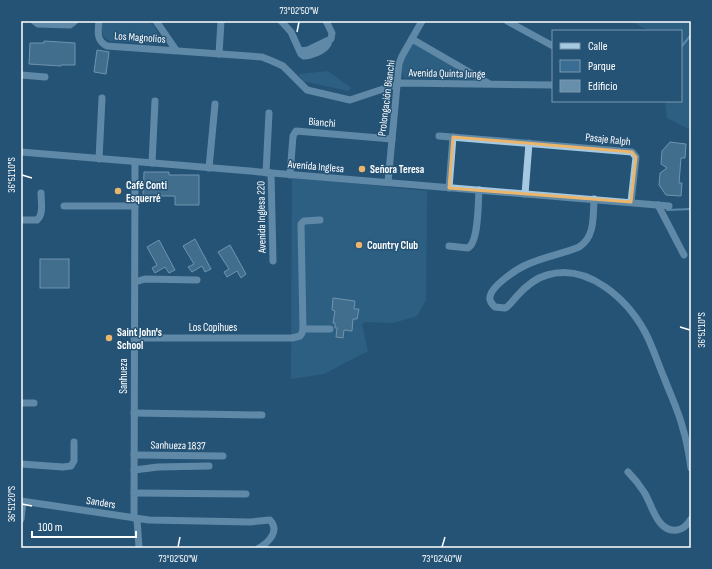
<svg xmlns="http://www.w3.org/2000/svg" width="712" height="569" font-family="'Sofia Sans Condensed',sans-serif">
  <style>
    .green { fill: #396d93 }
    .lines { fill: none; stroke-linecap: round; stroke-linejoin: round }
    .stream { stroke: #9ac5e3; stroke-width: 2 }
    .building { fill: #668fac; stroke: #c8e0f2 }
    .minor { stroke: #a6c9e2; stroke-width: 7 }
    .marked { fill: none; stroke: #ebb66b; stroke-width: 3; stroke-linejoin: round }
    .ticks { fill: none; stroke: #fff; stroke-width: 1.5 }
    .poi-dot { fill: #ebb66b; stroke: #255376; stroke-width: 1.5 }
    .labels { text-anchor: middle; stroke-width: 3; stroke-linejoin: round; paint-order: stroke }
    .street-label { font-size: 11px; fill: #fff; stroke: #255376 }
    .poi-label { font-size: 11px; font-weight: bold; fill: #fff; stroke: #255376; text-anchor: start }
    .neatline { fill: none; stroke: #fff; stroke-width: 1.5 }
    .ticks-label { font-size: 10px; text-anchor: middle; fill: #fff }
  </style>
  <rect width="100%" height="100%" fill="#255376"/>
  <g class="green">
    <path d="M102 21H147L154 26 161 38 156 44 109 41C101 36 101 30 102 21Z"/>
    <path d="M630 21H691V130L667 118 665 101H681V31H650Z"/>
    <path d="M411 44H414L476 80 404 78C399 65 405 56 411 44Z"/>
    <path d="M328 71 351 88 348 91 303 81 299 74Z"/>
    <path d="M292 177 427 191 426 300 417 316 393 323 364 322 362 325 368 351 324 374 291 379Z"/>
  </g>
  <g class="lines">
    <g class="stream">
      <path d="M681 47 691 35"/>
      <path d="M667 210 691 209"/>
    </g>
  </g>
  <g class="building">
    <path d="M44 41 75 43V65H61V66L29 64 30 43H44Z"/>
    <path d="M97 50 109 52 106 74 94 72Z"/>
    <path d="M670 142 686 144 685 158H681L679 183H682L681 196 666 195 659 185 660 173 667 168 661 164 662 151Z"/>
    <path d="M144 172H169V175H199V205H175V196H143Z"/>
    <path d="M195 239 211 269 205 272 202 266 192 272 188 267 194 264 183 246Z"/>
    <path d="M159 240 175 270 169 273 165 267 155 273 152 268 157 265 147 247Z"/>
    <path d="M230 245 246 274 241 278 237 271 227 277 224 272 229 269 218 252Z"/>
    <rect x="40" y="259" width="29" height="29"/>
    <path d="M333 298 355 301 354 309H359L357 319H353L352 331 344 330 343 338 336 337 337 328H335V323H333L335 311 332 310Z"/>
  </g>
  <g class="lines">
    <g class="minor">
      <path d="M34 21 38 24 70 25 75 21"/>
      <path d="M99 21C98 31 96 41 107 46L262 57 272 61 283 66 307 90 350 100 401 83 553 85"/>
      <path d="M156 21 176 50"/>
      <path d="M281 21 291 32 301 54 304 56C311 56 324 51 328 44"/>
      <path d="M507 21 553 46"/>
      <path d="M412 39 488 83"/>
      <path d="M300 51 308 50 331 39 332 33 326 21"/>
      <path d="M219 54 221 21"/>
      <path d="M21 75 45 77"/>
      <path d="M439 136 632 152 636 157 631 202"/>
      <path d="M21 152 669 206"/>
      <path d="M99 159 102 98"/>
      <path d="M152 163 155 101"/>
      <path d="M209 168 215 104"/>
      <path d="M266 173 269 113"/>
      <path d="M271 173 273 261"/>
      <path d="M290 175 293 136 296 131 392 139"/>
      <path d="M388 182 399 64 402 56 422 21"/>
      <path d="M449 188 453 137"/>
      <path d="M525 194 529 143"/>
      <path d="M594 199C593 217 595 237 579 247 562 254 543 257 526 265 517 269 491 286 490 297 489 301 492 304 495 307L505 308C510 306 513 300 517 296 525 287 536 278 547 275 588 263 627 299 645 332 653 347 658 364 665 380 671 396 679 412 683 429 687 441 689 455 691 468"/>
      <path d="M658 205 684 255"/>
      <path d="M64 206H135"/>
      <path d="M21 220H37C44 214 41 202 41 193"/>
      <path d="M449 246 468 248C479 242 478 202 479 190"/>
      <path d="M135 282 145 279 197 280"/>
      <path d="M303 329H330"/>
      <path d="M134 338H292L300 336 302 333 303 329 301 224 304 221 320 220"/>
      <path d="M21 403H34"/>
      <path d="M134 413 262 415"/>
      <path d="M134 455 223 456"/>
      <path d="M21 464 63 467 71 466 74 461V442"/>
      <path d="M134 470 158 467 209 466"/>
      <path d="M628 472C634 478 639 484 644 492 652 504 657 533 677 530 684 529 688 524 691 519"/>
      <path d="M134 493 246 494"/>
      <path d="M21 501 149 520 250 522 270 520C280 531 269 542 259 548"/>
      <path d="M134 518 135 162"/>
      <path d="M21 519 23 502"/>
      <path d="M137 519 139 548"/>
    </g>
  </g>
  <path d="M0 0H712V569H0ZM453 137 632 152 636 157 631 202 449 188Z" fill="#255376" fill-opacity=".55" fill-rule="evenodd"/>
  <path class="marked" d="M453 137 632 152 636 157 631 202 449 188Z"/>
  <path class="ticks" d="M297 32 299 22M22 175 32 178M680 327 690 330M22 504 32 506M178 547 180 537M442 547 445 537"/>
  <g class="poi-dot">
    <circle cx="362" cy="169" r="4"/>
    <circle cx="118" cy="191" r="4"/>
    <circle cx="359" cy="245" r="4"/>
    <circle cx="109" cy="338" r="4"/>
  </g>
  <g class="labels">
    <g class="street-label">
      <text transform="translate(140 37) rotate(4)" y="4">Los Magnolios</text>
      <text transform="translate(447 73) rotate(1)" y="4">Avenida Quinta Junge</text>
      <text transform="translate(386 98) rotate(-83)" y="4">Prolongación Bianchi</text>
      <text transform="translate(322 122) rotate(5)" y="4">Bianchi</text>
      <text transform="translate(608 139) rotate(6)" y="4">Pasaje Ralph</text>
      <text transform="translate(316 166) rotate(5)" y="4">Avenida Inglesa</text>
      <text transform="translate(261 217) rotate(-91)" y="4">Avenida Inglesa 220</text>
      <text x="213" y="331">Los Copihues</text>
      <text transform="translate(123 376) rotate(-90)" y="4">Sanhueza</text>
      <text transform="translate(178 445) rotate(1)" y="4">Sanhueza 1837</text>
      <text transform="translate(101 502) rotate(9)" y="4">Sanders</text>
    </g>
    <g class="poi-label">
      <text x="370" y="173">Señora Teresa</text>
      <text x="126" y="189">Café Conti<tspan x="126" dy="13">Esquerré</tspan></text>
      <text x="367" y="249">Country Club</text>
      <text x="117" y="336">Saint John's<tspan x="117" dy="13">School</tspan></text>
    </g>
  </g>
  <rect width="712" height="569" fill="none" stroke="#255376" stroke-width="44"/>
  <rect x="552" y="30" width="130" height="72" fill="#255376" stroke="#7c98ad"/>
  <rect x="560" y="43" width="20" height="6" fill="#a6c9e2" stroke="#7c98ad"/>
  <text x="588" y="50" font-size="12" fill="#ffffff">Calle</text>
  <rect x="560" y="60" width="20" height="12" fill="#396d93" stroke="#7c98ad"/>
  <text x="588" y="70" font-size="12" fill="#ffffff">Parque</text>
  <rect x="560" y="80" width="20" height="12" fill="#668fac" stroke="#7c98ad"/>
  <text x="588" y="90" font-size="12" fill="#ffffff">Edificio</text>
  <path d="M32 531v6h104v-6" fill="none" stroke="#ffffff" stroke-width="2"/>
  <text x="38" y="531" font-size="12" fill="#ffffff" stroke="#255376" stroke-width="3" paint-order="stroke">100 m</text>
  <rect x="22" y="22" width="668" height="525" class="neatline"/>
  <g class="ticks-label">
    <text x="299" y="14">73°02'50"W</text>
    <text transform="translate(11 175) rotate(-90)" y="4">36°51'10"S</text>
    <text transform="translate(701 330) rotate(-90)" y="4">36°51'10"S</text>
    <text transform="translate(11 504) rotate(-90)" y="4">36°51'20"S</text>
    <text x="178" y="562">73°02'50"W</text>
    <text x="442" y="562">73°02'40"W</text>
  </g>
</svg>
